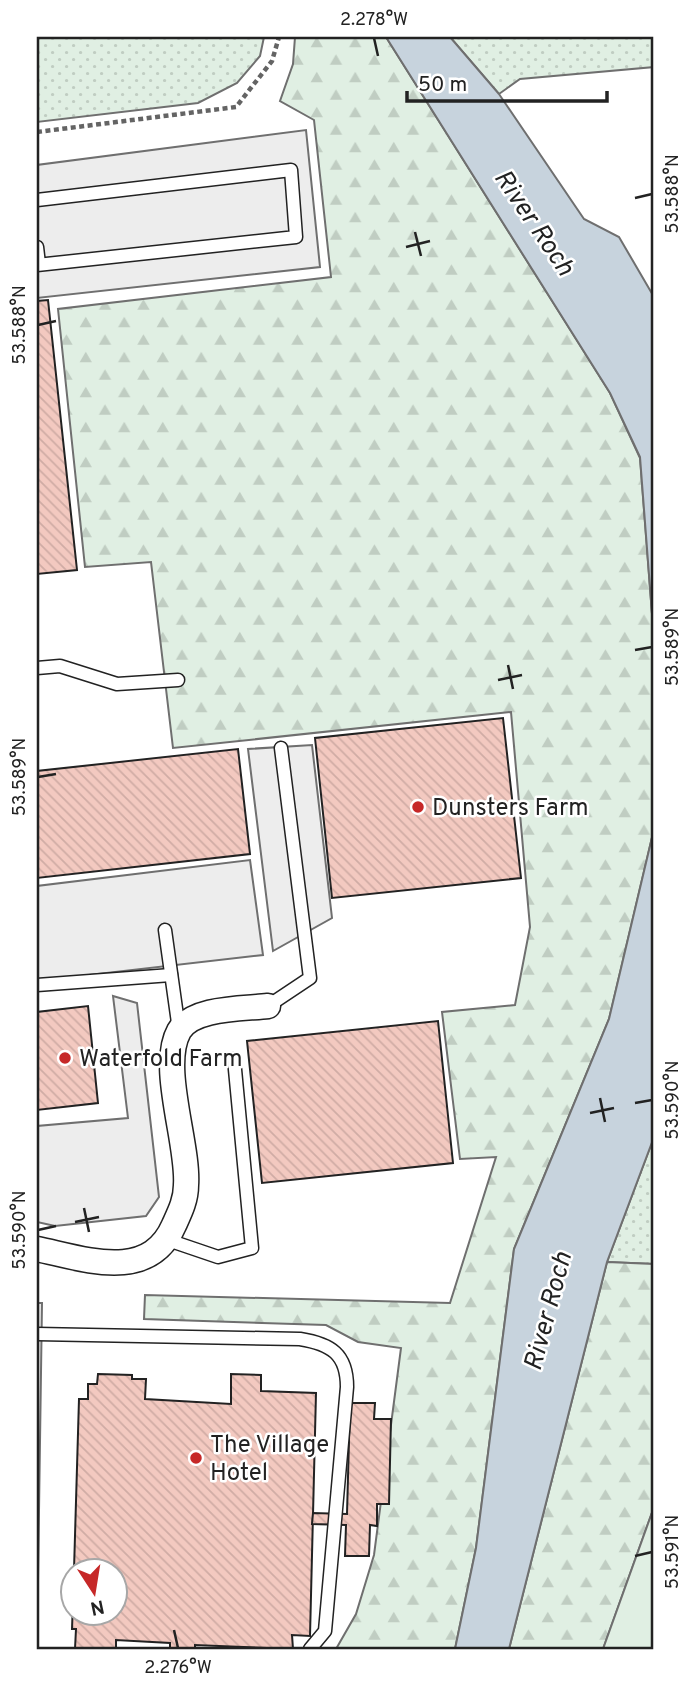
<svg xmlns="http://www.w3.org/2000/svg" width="691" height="1686" font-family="Overpass,sans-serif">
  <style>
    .grass { fill: url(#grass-dots); stroke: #6f6f6f; stroke-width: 2 }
    .forest { fill: url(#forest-firs); stroke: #6f6f6f; stroke-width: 2 }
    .park { fill: #e0efe3; stroke: #6f6f6f; stroke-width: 2 }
    .parking { fill: #ededed; stroke: #6f6f6f; stroke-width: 2 }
    .water { fill: #c7d3dd; stroke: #6f6f6f; stroke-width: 2 }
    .building { fill: url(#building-back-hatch); stroke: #222; stroke-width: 2 }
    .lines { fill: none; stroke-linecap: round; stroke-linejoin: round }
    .lane-casing { stroke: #222; stroke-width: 15 }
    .street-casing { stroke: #222; stroke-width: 27 }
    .path { stroke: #646464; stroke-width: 4.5; stroke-dasharray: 5 3.5; stroke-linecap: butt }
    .lane { stroke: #fff; stroke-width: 12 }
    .street { stroke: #fff; stroke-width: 24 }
    .ticks { fill: none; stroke: #222; stroke-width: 2.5 }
    .poi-dot { fill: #c62828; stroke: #fff; stroke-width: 2.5 }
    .labels { text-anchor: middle; stroke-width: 5; stroke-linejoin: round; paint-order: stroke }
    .poi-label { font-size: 24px; fill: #222; stroke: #fff; text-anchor: start }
    .water-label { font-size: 26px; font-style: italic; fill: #222; stroke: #fff }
    .neatline { fill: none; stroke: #222; stroke-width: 2.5 }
    .ticks-label { font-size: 18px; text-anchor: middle; fill: #222 }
  </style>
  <defs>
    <pattern id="grass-dots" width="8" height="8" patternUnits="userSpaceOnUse" patternTransform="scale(1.75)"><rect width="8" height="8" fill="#e0efe3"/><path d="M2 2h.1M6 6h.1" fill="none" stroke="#c0cdc2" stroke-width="1.8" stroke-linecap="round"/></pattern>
    <pattern id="forest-firs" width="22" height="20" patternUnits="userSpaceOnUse" patternTransform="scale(1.75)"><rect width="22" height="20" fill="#e0efe3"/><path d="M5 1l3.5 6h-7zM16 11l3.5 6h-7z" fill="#c0cdc2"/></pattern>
    <pattern id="building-back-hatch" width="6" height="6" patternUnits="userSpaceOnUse" patternTransform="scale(1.75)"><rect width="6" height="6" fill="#f3c9c0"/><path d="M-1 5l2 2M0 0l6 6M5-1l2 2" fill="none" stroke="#d0aca5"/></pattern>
  </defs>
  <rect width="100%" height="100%" fill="#fff"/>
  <g class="grass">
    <path d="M37 37H264L260 56 237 83 198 103 37 122Z"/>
    <path d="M450 37H654V67L520 79 499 94Z"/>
    <path d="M654 1137V1264L607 1262Z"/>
  </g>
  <g class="forest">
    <path d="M295 37H386L610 393 640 458 654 640V829L609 1019 514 1249 476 1548 455 1649H336L356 1614 374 1555 401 1348 358 1342 326 1325 144 1319 145 1295 450 1303 496 1157 460 1159 442 1012 515 1005 530 927 511 712 173 748 151 562 85 567 58 309 331 277 314 120 280 101 293 64Z"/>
    <path d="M607 1262 654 1264V1507L603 1649H509Z"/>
  </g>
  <path class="park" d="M654 1507V1649H603Z"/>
  <g class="parking">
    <path d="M306 130 320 267 37 298V165Z"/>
    <path d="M312 745 332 918 273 951 248 749Z"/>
    <path d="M250 860 263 955 37 981V886Z"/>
    <path d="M113 996 137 1003 159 1197 146 1216 55 1226 37 1222V1126L128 1118Z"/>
    <path d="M37 1303H42L37 1649Z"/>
  </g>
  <g class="water">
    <path d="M386 37H450L499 94 584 219 619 237 654 297V640L640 457 610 393Z"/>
    <path d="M654 829V1137L607 1262 509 1649H455L476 1548 514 1249 609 1019Z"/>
  </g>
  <g class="building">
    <path d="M48 300 77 570 37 574V301Z"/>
    <path d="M503 718 521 878 332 898 315 738Z"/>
    <path d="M238 749 250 854 37 878V771Z"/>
    <path d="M88 1006 98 1103 37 1110V1012Z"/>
    <path d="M438 1021 453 1163 262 1183 247 1041Z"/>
    <path d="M98 1374 132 1375V1379H146L145 1399 231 1404V1374L261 1375V1391L316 1393 310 1636 292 1635 293 1649 195 1645V1649H170V1643L116 1640V1649H75L76 1629H72L74 1574V1612H116V1570H74L79 1399H88V1384H97Z"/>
    <path d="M350 1403H375L374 1419H391L389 1504H377V1526L370 1525 369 1556H345L346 1525 312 1524 313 1513 347 1514Z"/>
  </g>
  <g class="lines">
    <defs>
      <g id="lane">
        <path d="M37 200 291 170 296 237 37 265"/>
        <path d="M37 247 39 264"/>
        <path d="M37 668 60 666 117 684 178 680"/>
        <path d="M165 930 179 1030"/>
        <path d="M37 985 171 975"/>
        <path d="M268 1006 310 978 281 748"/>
        <path d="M168 1240 218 1257 252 1248 234 1059"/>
        <path d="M37 1334 300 1339C331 1344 347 1354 347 1387L325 1631 310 1649"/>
      </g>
      <path id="street" d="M37 1249C85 1259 149 1283 174 1225 180 1212 186 1200 186 1185 189 1144 159 1067 179 1031 193 1007 243 1009 268 1006"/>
    </defs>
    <use href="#lane" class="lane-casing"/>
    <use href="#street" class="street-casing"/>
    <path class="path" d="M37 132 236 107 272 61 279 37"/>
    <use href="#lane" class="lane"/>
    <use href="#street" class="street"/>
  </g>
  <path class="ticks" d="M374 38 378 56M635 198 652 194M415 232 421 256M406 247 430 241M38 325 56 321M635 650 652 647M508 665 513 689M498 680 522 675M38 777 56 774M600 1098 605 1122M635 1103 652 1100M590 1113 614 1108M84 1208 89 1232M75 1222 99 1217M38 1230 56 1226M635 1556 652 1552M174 1630 178 1648"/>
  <g class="poi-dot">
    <circle cx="418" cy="807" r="7"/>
    <circle cx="65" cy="1058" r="7"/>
    <circle cx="196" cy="1458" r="7"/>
  </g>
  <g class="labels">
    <g class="poi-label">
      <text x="432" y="815">Dunsters Farm</text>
      <text x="79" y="1066">Waterfold Farm</text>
      <text x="210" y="1452">The Village<tspan x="210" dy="28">Hotel</tspan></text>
    </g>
    <g class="water-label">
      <text transform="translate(535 222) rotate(56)" y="9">River Roch</text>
      <text transform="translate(547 1311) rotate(-75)" y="9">River Roch</text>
    </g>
  </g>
  <rect width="691" height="1686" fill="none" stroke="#ffffff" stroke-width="77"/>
  <g transform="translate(94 1592) rotate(168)"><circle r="33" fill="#ffffff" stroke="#a7a7a7" stroke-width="2"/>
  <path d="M0-5L12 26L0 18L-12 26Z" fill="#c62828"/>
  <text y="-10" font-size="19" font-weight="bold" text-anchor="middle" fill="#222222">N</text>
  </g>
  <path d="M407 91v10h200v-10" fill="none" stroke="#222222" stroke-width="3.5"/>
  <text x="418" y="91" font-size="21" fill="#222222" stroke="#ffffff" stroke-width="5" paint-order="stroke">50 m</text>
  <rect x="38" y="38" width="614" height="1610" class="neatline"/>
  <g class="ticks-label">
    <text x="374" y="25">2.278°W</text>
    <text transform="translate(672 194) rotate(-90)" y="6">53.588°N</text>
    <text transform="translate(19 325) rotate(-90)" y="6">53.588°N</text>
    <text transform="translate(672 647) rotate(-90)" y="6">53.589°N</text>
    <text transform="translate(19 777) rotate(-90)" y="6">53.589°N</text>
    <text transform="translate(672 1100) rotate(-90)" y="6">53.590°N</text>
    <text transform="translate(19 1230) rotate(-90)" y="6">53.590°N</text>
    <text transform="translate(672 1552) rotate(-90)" y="6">53.591°N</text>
    <text x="178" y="1673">2.276°W</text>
  </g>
</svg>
